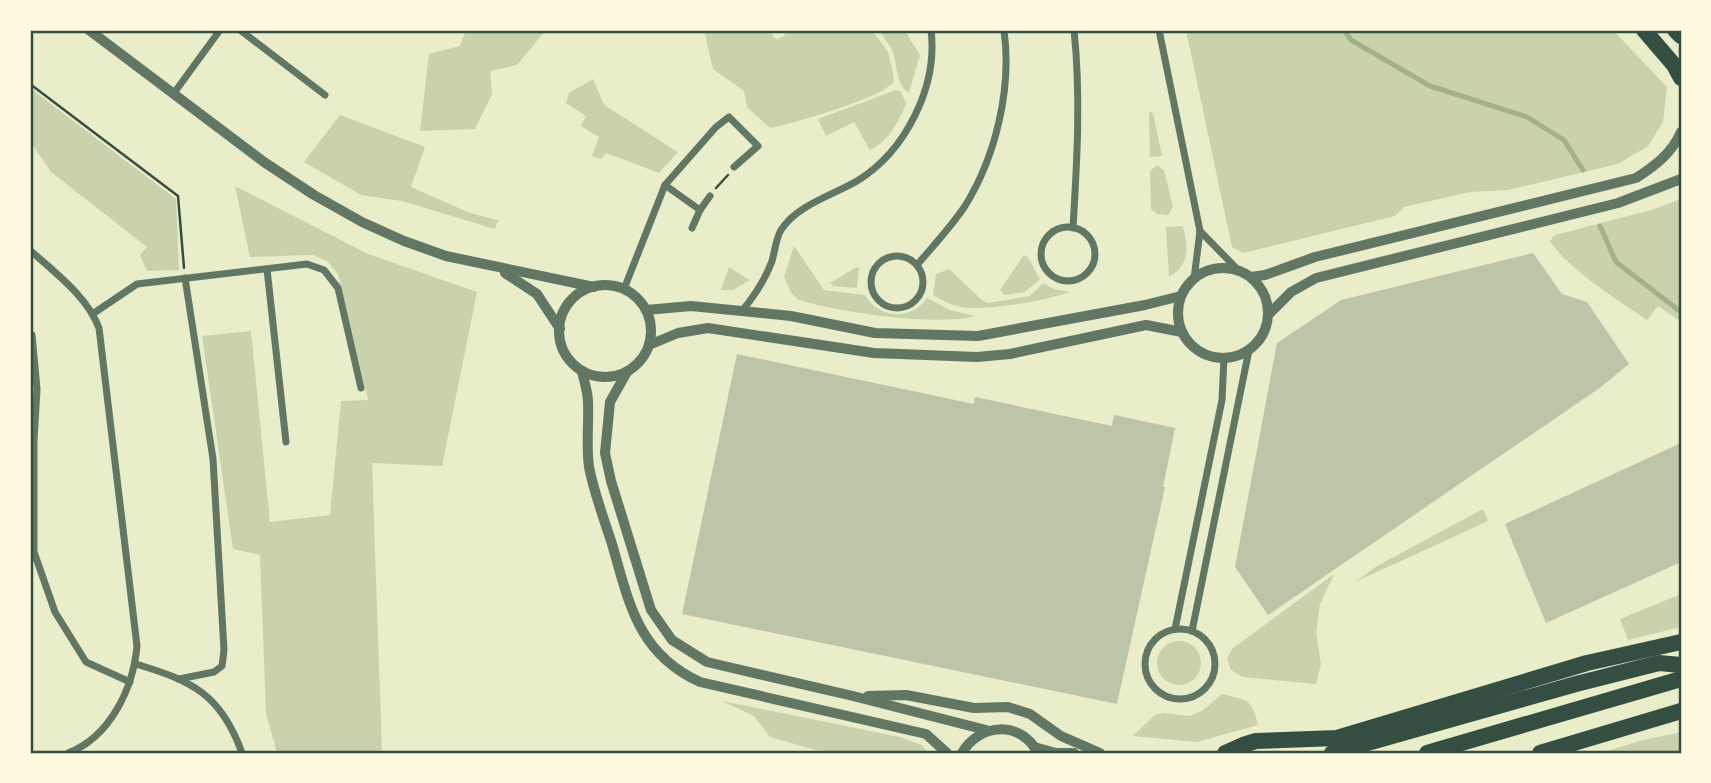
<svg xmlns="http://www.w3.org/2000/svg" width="1711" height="783" font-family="Bitter,serif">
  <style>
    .green { fill: #cad2ad }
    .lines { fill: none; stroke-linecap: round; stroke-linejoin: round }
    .stream { stroke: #a3b18a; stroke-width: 5 }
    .building { fill: #bcc5a7 }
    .path { stroke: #344e41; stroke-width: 2.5 }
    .minor { stroke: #617663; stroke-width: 7 }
    .tertiary { stroke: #617663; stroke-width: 10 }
    .trunk { stroke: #344e41; stroke-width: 16 }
    .neatline { fill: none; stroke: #344e41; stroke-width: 2.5 }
  </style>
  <rect width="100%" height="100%" fill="#e9edc9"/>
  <g class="green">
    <path d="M466 30H546L517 65 490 71 492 94 475 129 420 131 429 54 460 46Z"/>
    <path d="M704 30H771L773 37 777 39 784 36 786 30H872L888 52 894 77C893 82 894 83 889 86 872 100 793 124 770 128L747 107 744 91 713 69Z"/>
    <path d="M879 30H906L909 38 920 55 909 93C895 84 898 64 892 50 888 43 883 36 879 30Z"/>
    <path d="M1186 30H1613L1667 87 1663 122 1648 146 1618 164 1508 190 1470 192 1404 207 1395 216 1243 253 1232 247Z"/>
    <path d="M593 79 604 105 678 152 659 173 606 153 601 159 592 156 599 137 581 126 586 116 566 103 569 93Z"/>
    <path d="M30 88 176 199 179 270 147 271 140 255 147 247 51 172 30 141Z"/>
    <path d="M896 90 901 92 906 103C900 120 888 142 870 150L854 122 826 136 818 119Z"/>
    <path d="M1149 112 1153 113 1162 156 1150 157Z"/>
    <path d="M340 115 425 147 411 187 470 213 498 220 495 229 402 201 361 195 304 162Z"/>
    <path d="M1157 165 1164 170 1173 207 1168 215 1157 214 1151 209 1150 171Z"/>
    <path d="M235 186 368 254 477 292 442 466 372 463 382 753H277L266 714 260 555 233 549 202 336 251 331 270 522 330 515 341 401 368 400 338 274 327 261 313 255 250 257Z"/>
    <path d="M1681 199V326V322L1658 306 1647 320C1619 301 1567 268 1550 241L1555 235 1651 210Z"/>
    <path d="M1183 226C1188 248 1190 265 1169 277L1166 227Z"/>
    <path d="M794 246 824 290 865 295C878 319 912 321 927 298L950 310 975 316C938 327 837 312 799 300L792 294 784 277Z"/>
    <path d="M1024 255C1032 258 1034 272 1040 279L1025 292 1004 295 1000 290Z"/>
    <path d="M729 267 750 280 733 290H721Z"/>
    <path d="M857 267 859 268 857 288 833 286 830 283Z"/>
    <path d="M949 269 983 301 988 303 1030 296 1043 283 1054 289 1070 292C1044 301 997 309 969 308 957 308 943 301 933 295L936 274Z"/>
    <path d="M1483 509 1488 521 1355 582 1377 566Z"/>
    <path d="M1334 574 1320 604 1316 633 1321 664 1316 684 1242 677 1231 670 1227 659 1232 649Z"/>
    <path d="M1681 594V627L1628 640 1620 619Z"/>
    <circle cx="1179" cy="663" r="22"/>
    <path d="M1222 694C1248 701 1252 698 1258 725L1197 742 1133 736 1155 715 1163 713 1190 716 1202 711Z"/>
    <path d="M722 701 900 737 922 745 928 753H826L770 737 754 716Z"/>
    <path d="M1681 732V753H1601L1643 740Z"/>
  </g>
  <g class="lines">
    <g class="stream">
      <path d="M1344 30 1351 40 1430 86 1527 117 1564 140 1583 170"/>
      <path d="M1600 226 1616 262 1681 312"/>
    </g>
  </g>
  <g class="building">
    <path d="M1533 253 1562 294 1587 302 1629 364 1601 387 1268 615 1235 567 1277 343 1341 300Z"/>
    <path d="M737 354 974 404 975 397 1112 426 1114 415 1175 428 1163 487H1165L1117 704 682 614Z"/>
    <path d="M1681 443V562L1546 623 1505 524Z"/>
  </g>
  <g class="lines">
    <g class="path">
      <path d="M30 84 178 196 184 268"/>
      <path d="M716 188 728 175"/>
    </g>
    <g class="minor">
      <path d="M240 30 325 95"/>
      <path d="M1159 30 1200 231 1194 279"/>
      <path d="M174 93 220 30"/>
      <path d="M665 185 700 210 710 196"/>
      <circle cx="1068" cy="254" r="27"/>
      <path d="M692 228 700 210"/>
      <path d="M1073 228C1077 161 1081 96 1074 30"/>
      <path d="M1200 231 1239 271"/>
      <path d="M30 250C55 273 87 296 99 328L137 646C133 689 110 737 68 753"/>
      <circle cx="897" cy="282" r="26"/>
      <path d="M917 265C933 246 951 227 965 206 996 156 1012 88 1004 30"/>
      <path d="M267 269 286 442"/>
      <path d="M624 289 665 185 716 127 729 117 758 146 734 167"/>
      <path d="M742 311C755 295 765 280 772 261 775 251 776 238 781 230 797 205 833 195 857 181 906 151 938 86 931 30"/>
      <path d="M94 313 137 284 307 264 324 270 338 288 361 388"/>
      <path d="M32 335 37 389 34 441V552L55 612 86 662 130 682"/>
      <circle cx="1180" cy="664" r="35"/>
      <path d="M1175 629 1222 400 1224 358"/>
      <path d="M1192 631 1249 350"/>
      <path d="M136 664C192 681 221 694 242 753"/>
      <path d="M179 679 214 672 222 666 224 650 213 459 185 278"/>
    </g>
    <g class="tertiary">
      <path d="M89 30 264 162 314 195 362 222 404 241 446 256 594 287"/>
      <circle cx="1223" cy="313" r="45"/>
      <path d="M505 273 537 294 560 329"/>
      <path d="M1251 277 1265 275 1315 257 1636 178C1655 166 1672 153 1681 132"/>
      <circle cx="605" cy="331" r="46"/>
      <path d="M646 310 691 306 791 316 875 333 978 336 1145 305 1181 296"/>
      <path d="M1268 315 1291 292 1316 278 1618 203 1681 179"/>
      <path d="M649 345 678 333 708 328 874 353 977 357 1010 354 1146 325 1182 332"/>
      <path d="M582 371C584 381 588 392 588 402 589 424 586 445 589 467 594 493 604 519 612 544 629 603 638 654 700 682L926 734 947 753"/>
      <path d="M627 372 610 402 605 453 611 481 651 610 672 640 707 662 853 696 986 730"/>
      <path d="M868 696 906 695 974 708 1008 707 1030 714 1061 736 1100 753"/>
      <path d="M1034 747 1056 753H1074"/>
      <path d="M962 753C979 723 1021 720 1038 753"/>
    </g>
    <g class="trunk">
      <path d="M1644 30 1674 65 1681 78"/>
      <path d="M1675 30 1681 36"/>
      <path d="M1225 753 1243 745 1256 741 1337 738 1587 663 1681 642"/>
      <path d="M1332 753 1576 684 1659 663 1681 665"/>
      <path d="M1427 753 1681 679"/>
      <path d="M1540 753 1681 711"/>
    </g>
  </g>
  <rect width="1711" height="783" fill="none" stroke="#fefae0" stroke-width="63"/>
  <rect x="32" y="32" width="1648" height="720" class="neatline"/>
</svg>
